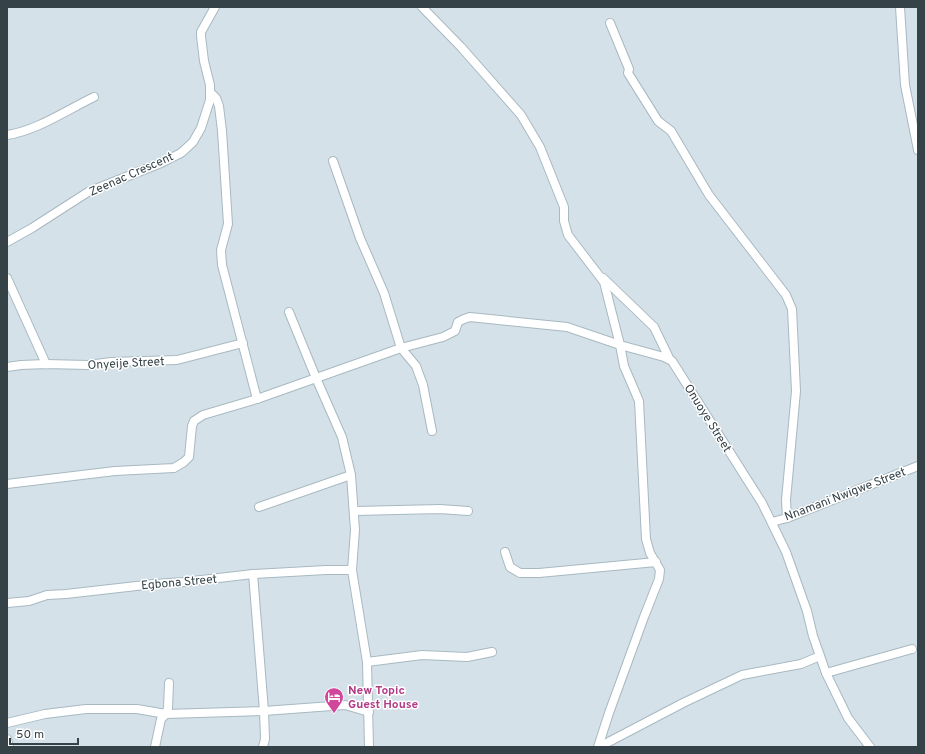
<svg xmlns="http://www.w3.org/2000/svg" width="925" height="754" font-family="Overpass,sans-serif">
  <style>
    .residential { fill: #d4e1e9 }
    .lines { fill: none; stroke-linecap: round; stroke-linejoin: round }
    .minor-casing { stroke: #a8b9c1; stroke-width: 10 }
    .minor { stroke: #fff; stroke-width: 8 }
    .labels { text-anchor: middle; stroke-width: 3; stroke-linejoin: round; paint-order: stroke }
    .street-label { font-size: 12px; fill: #354349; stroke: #fff }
    .hotel-label { font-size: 12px; font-weight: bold; fill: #b23c85; stroke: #fff; text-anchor: start }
  </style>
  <rect width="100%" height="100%" fill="#e7eff5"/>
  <rect class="residential" x="7" y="7" width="911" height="740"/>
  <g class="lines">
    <defs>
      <g id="minor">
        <path d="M422 7 461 47 521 115 540 147 564 207V221L568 235 604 282 620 345 624 366 639 401 646 539 650 553 660 570 659 579 644 617 609 713 598 747"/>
        <path d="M900 7 905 85 918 150"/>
        <path d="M610 23 629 69 628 73 658 121 671 131 709 195 786 295 792 309 796 391 786 500 787 518"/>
        <path d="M210 92 216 98 219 106 222 131 228 224 221 250 222 265 257 399"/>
        <path d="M7 135C36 131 67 110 94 97"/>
        <path d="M333 161 360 238 384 293 401 348 416 366 423 385 432 431"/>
        <path d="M7 242 32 228 88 192 161 163 181 153 193 142 201 128 210 100V85L204 61 201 36V32L215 7"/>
        <path d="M7 278 46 364"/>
        <path d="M603 278 654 327 669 358"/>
        <path d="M289 312 316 378 342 437 351 475 355 530 352 570 367 662 369 747"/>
        <path d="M7 367 21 365 46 364 88 365 111 362 177 360 243 343"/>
        <path d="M7 484 115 471 174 468 184 462 189 457 192 426 194 421 203 415 257 399 401 348 443 337 455 331 458 322 464 319 470 317 567 327 620 345 664 357 672 361 762 503 786 552 807 611 813 636 826 673 848 718 870 747"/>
        <path d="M259 507 351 475"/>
        <path d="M355 511 440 509 468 511"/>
        <path d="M772 522 787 518 918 466"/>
        <path d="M505 552 510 567 520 573H539L656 562"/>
        <path d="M253 574 264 711 265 739 263 747"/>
        <path d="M7 603 29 601 47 595 66 594 154 584 184 582 253 574 326 570H352"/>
        <path d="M367 662 422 655 467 657 492 652"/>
        <path d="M826 673 912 649"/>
        <path d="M7 723 45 714 86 709H137L166 714 264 711 345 705 369 712"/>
        <path d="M7 739 9 747"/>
        <path d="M155 747 161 719 166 714 168 708 169 683"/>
        <path d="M599 747 683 703 742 675 801 664 820 656"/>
      </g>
    </defs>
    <use href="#minor" class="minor-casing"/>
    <use href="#minor" class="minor"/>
  </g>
  <defs>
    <symbol id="hotel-pin" viewBox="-11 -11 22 30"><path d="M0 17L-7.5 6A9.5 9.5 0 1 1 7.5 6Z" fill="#d1479c" stroke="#fff"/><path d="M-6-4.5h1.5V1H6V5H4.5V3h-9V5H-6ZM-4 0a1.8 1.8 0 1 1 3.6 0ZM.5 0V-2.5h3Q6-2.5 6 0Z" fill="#fff"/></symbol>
  </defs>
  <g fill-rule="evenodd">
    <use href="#hotel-pin" x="323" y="686" width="22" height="30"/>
  </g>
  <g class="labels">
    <g class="street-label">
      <text transform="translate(131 174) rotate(-24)" y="4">Zeenac Crescent</text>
      <text transform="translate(126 363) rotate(-3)" y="4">Onyeije Street</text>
      <text transform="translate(708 418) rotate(58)" y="4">Onuoye Street</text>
      <text transform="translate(845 494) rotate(-21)" y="4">Nnamani Nwigwe Street</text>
      <text transform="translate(179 582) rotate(-5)" y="4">Egbona Street</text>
    </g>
    <g class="hotel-label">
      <text x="348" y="694">New Topic<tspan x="348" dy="14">Guest House</tspan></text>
    </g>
  </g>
  <rect width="925" height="754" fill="none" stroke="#354349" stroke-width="16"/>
  <path d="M10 738v6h68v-6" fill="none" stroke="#354349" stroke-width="2"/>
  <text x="16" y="738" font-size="12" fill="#354349" stroke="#ffffff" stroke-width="3" paint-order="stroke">50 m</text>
</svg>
